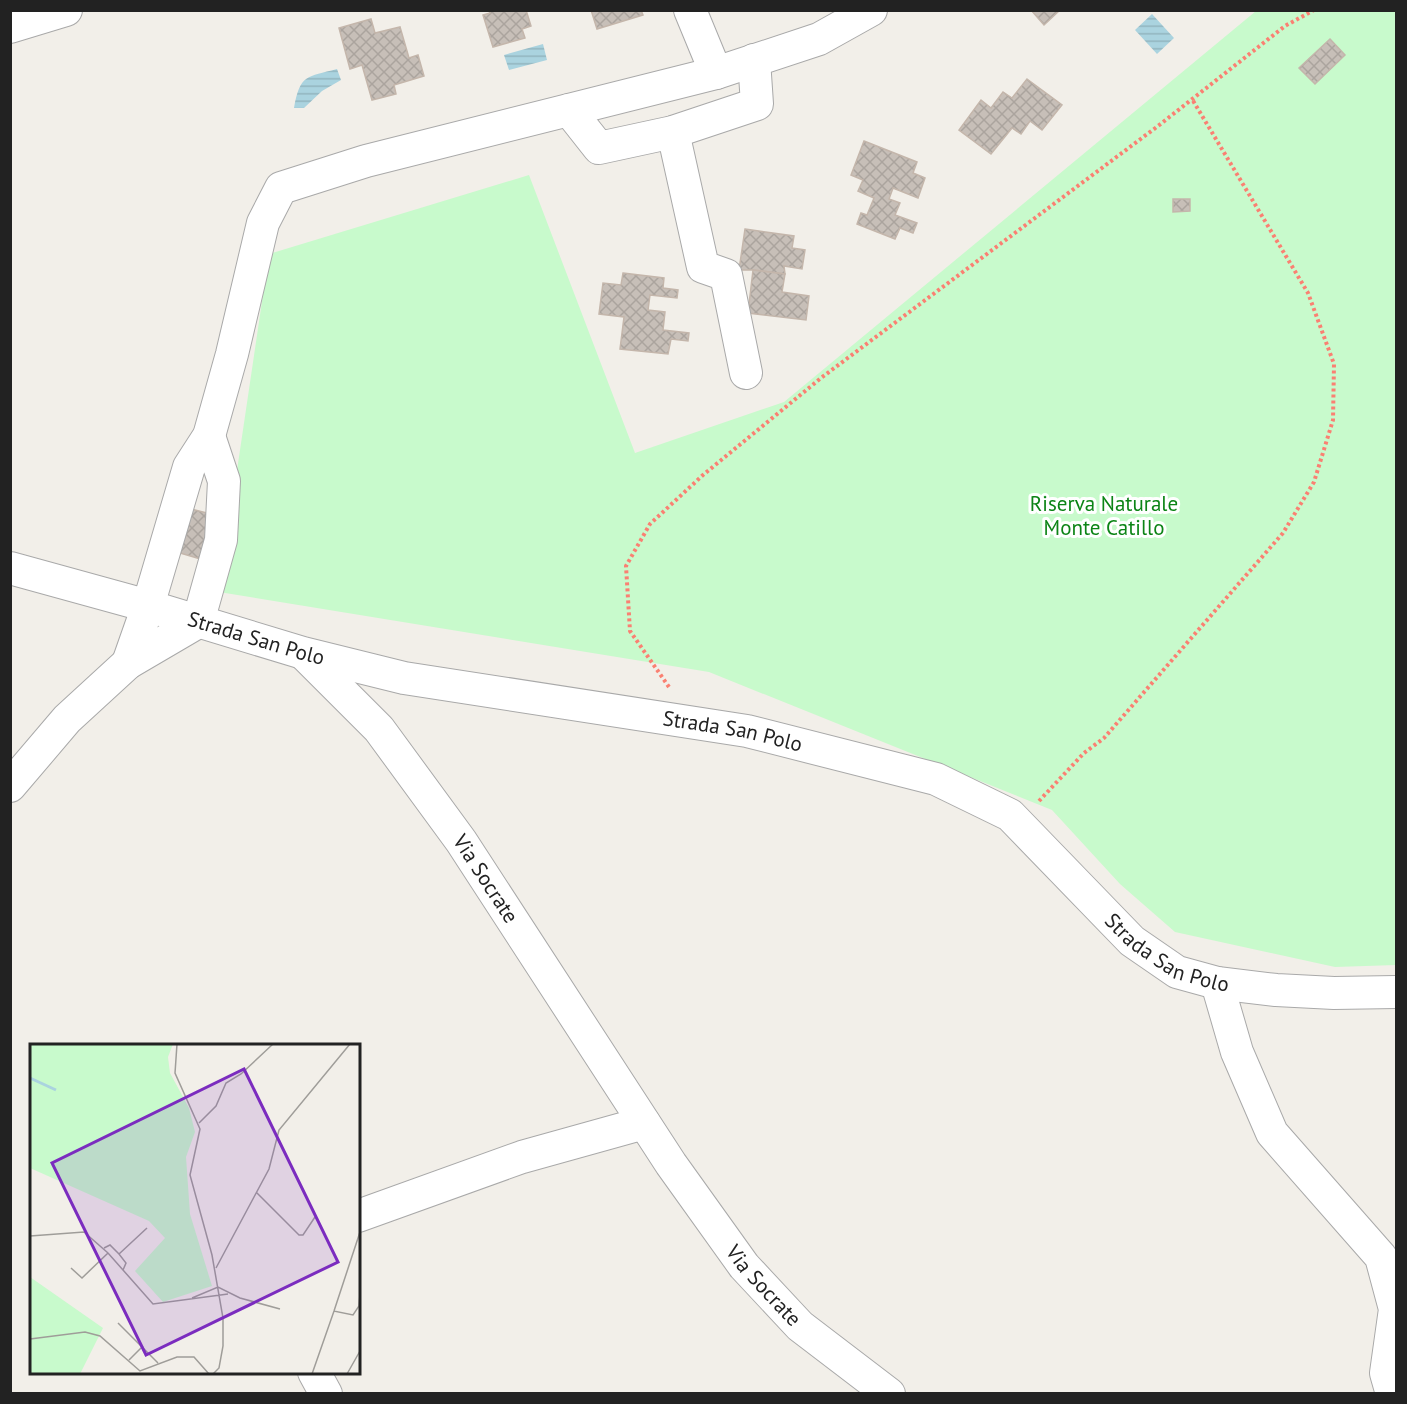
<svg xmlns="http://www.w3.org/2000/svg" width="1407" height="1404" font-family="'PT Sans',sans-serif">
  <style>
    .park { fill: #c8facc }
    .water { fill: url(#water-rules) }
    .building { fill: url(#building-cross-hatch); stroke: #c4b6ab; stroke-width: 1.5 }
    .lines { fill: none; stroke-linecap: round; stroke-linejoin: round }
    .minor-casing { stroke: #a9a9a9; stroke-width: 34 }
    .path { stroke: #fa8072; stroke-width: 4; stroke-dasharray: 3 3; stroke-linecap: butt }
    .minor { stroke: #fff; stroke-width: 32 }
    .labels { text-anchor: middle; stroke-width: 6; stroke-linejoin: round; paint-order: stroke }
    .park-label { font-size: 21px; fill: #0c8416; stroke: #fff }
    .street-label { font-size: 21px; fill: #222; stroke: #fff }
    .inset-river { fill: none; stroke: #aad3df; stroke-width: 3 }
    .inset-road { fill: none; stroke: #9f9d99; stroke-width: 1.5 }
    .view { fill: #7b2cbf; fill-opacity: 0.15; stroke: #7b2cbf; stroke-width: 3 }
    .inset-edge { fill: none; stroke: #222; stroke-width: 3 }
  </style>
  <defs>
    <pattern id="water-rules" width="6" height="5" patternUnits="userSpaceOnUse" patternTransform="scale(1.5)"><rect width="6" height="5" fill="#aad3df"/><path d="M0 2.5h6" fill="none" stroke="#92b5bf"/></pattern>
    <pattern id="building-cross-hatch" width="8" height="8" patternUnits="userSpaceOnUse" patternTransform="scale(1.5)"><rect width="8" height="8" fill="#c7bfb8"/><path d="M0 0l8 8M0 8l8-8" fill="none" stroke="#aba49e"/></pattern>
  </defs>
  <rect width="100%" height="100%" fill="#f2efe9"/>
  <path class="park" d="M1256 11H1396V965L1335 967 1175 932 1120 884 1052 810 709 672 219 592 269 254 529 175 635 453 784 402Z"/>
  <g class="water">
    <path d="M1152 14 1174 38 1157 54 1135 30Z"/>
    <path d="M543 44 547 60 509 70 504 55Z"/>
    <path d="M337 69 341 80 322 91 304 108H294C300 74 307 77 337 69Z"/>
  </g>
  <g class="building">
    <path d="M489 10H526L531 26 522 29 525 38 493 47 483 15 490 13Z"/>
    <path d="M591 10H641L643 15 597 29Z"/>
    <path d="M1031 10H1060L1044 25Z"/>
    <path d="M371 19 375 33 400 27 409 58 418 55 424 76 394 85 396 94 372 100 362 65 350 69 339 28Z"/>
    <path d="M1330 39 1345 55 1315 84 1299 68Z"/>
    <path d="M1027 79 1062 105 1042 130 1030 121 1021 134 1012 128 991 154 959 130 981 100 991 108 1003 92 1012 98Z"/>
    <path d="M864 141 917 162 913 173 925 178 918 198 893 188 889 199 900 203 895 215 917 223 913 233 900 228 895 239 857 224 861 213 867 215 874 198 858 191 863 180 851 175Z"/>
    <path d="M1173 199H1190V211L1173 212Z"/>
    <path d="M745 229 794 236 792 248 805 250 802 269 784 266 785 274 753 270H739Z"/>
    <path d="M753 270 785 274 782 292 809 296 806 320 748 313Z"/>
    <path d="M623 273 664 278 663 288 678 290 677 298 650 295 648 310 665 312 663 330 689 333 688 341 671 339 668 354 620 349 624 317 599 314 603 283 621 285Z"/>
    <path d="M191 509 215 515 204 560 180 553Z"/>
  </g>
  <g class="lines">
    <defs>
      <g id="minor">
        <path d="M690 10 716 73"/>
        <path d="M10 27 66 10"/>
        <path d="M569 110 599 148 673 132 757 104 754 60"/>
        <path d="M673 132 703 267 726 275 746 373"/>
        <path id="s1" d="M10 568 148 606 303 653 404 678 747 731 936 779 1010 815 1132 941 1177 972 1217 983 1276 990 1334 993 1396 992"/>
        <path id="s2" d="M304 654 379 729 461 841 671 1164 744 1266 800 1326 889 1394"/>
        <path d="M128 663 148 606 189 467 209 436 232 354 263 223 281 188 366 161 716 73 819 39 871 10"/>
        <path d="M10 786 67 719 128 663 198 622 221 540 224 481 209 436"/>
        <path d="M1217 983 1237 1052 1272 1133 1381 1257 1395 1309 1386 1373 1392 1394"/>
        <path d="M358 1216 522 1157 644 1123"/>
        <path d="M314 1372 326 1394"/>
      </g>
    </defs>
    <use href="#minor" class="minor-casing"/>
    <g class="path">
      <path d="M669 687 630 631 626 566 650 524 703 475 821 378 1158 126 1285 26 1314 10"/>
      <path d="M1039 801 1084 753 1104 738 1283 533 1314 482 1333 420 1334 364 1308 293 1192 99"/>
    </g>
    <use href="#minor" class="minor"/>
  </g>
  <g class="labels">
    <g class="park-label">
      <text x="1104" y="511">Riserva Naturale<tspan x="1104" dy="24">Monte Catillo</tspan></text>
    </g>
    <g class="street-label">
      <text dy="7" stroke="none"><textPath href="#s1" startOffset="256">Strada San Polo</textPath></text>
      <text dy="7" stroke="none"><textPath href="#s1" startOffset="742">Strada San Polo</textPath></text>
      <text dy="7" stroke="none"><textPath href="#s2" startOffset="290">Via Socrate</textPath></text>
      <text dy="7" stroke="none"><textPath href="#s1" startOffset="1246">Strada San Polo</textPath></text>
      <text dy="7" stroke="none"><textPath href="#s2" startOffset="783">Via Socrate</textPath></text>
    </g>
  </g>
  <g transform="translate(30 1044)">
    <rect width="330" height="330" fill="#f2efe9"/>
    <path d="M0 0H143L138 13 140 29 159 64 165 88 156 113 160 170 182 242 133 258 105 227 135 194 119 177 0 124ZM0 233 73 284 50 330H0Z" fill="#c8facc"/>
    <path class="inset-river" d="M0 34 26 46"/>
    <path class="inset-road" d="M147 0 145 29 170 85 160 131 182 211 193 274V302L189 324 183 330M169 79 186 62 196 39 211 30 243 0M226 148 269 191H273L285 173M0 192 54 188 78 209 123 260 198 250M74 204 80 201 89 210 96 219 93 226M89 210 117 184M41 224 52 234 78 209M186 224 239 125 249 86 320 0M162 254 188 243 210 254 250 265M304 267 330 188M88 279 128 319M0 295 55 288 70 292 110 327 147 313H164L179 330M99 316 113 302M282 330 304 267 323 271 329 262 330 250M317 330 330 307"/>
    <path class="view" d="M214 25 308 218 116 311 22 119Z"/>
    <rect width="330" height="330" class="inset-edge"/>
  </g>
  <rect width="1407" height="1404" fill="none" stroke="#222222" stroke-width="24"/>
</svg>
